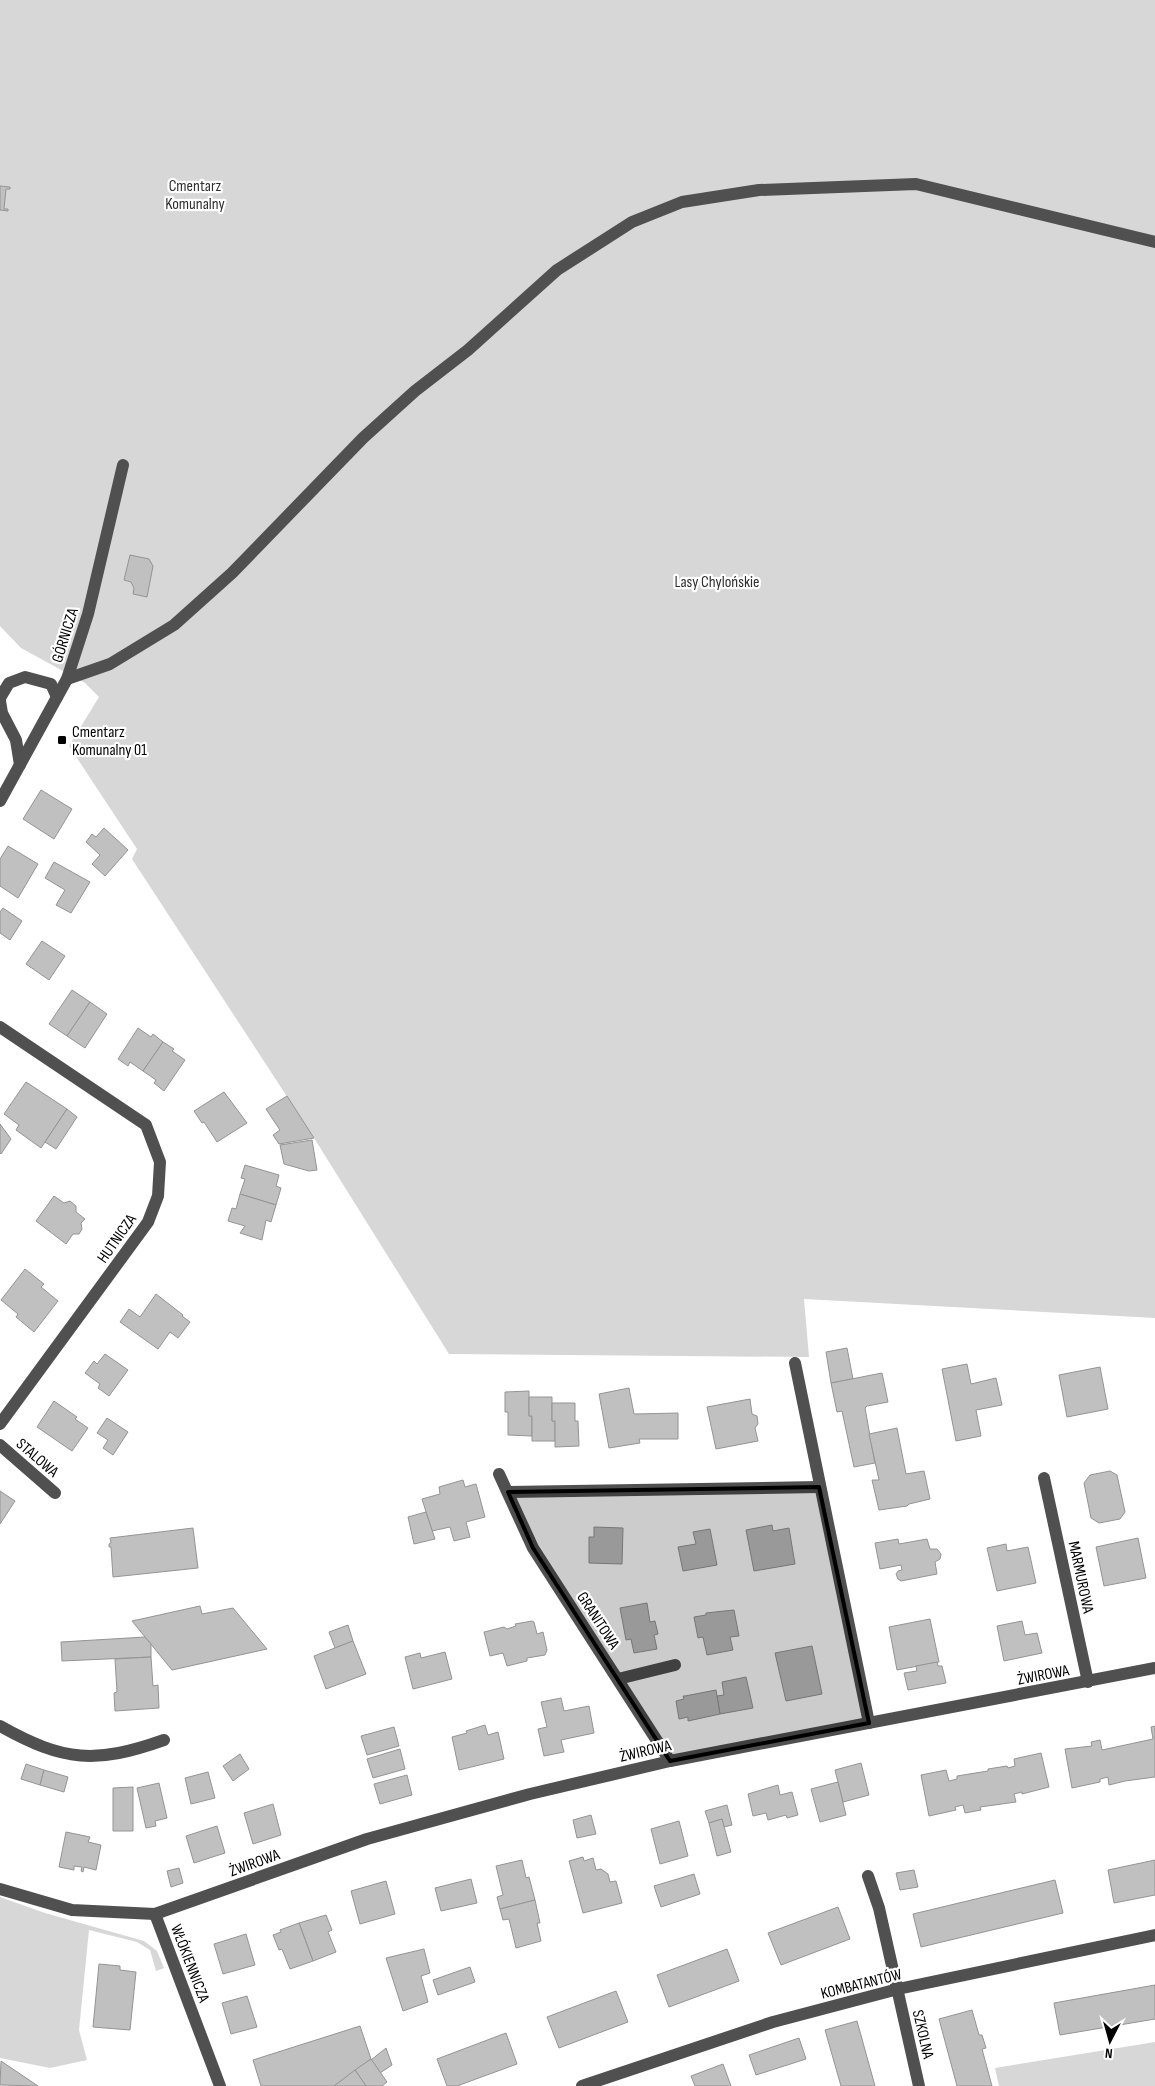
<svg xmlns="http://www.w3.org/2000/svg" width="1155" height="2086" font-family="'Sofia Sans Condensed',sans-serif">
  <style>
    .green { fill: #d7d7d7 }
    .building { fill: #c0c0c0; stroke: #949494 }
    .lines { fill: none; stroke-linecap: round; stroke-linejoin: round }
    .minor { stroke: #505050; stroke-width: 12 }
    .marked { fill: #000; fill-opacity: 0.2; stroke: #000; stroke-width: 4; stroke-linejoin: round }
    .poi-dot { fill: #000; stroke: #fff; stroke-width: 2 }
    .labels { text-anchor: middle; stroke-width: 4.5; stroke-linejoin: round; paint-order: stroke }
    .park-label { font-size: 16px; fill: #2e2e2e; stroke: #fff }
    .street-label { font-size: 16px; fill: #000; stroke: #fff }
    .poi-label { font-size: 16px; fill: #000; stroke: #fff; text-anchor: start }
  </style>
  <rect width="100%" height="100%" fill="#fff"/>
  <g class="green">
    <path d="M0 0H1155V1318L804 1299 809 1357 449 1354 314 1138 132 859 137 849 69 746 99 697 85 683 21 648 0 626Z"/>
    <path d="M0 1897 45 1913 144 1941 157 1951 164 1968 156 1971 150 1950 137 1942 89 1930 79 2030 87 2060 50 2068 0 2058Z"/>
    <path d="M1155 2042V2086H999L995 2068Z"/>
  </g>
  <g class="building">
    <path d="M0 186 10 187V189H6L4 209H8V211L0 210Z"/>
    <path d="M130 555 149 559 153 566 147 597 133 594 134 588 131 582 124 580Z"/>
    <path d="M41 790 72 809 54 839 23 819Z"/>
    <path d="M104 828 128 850 105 876 92 864 100 855 86 842 92 834 96 837Z"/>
    <path d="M8 846 38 864 18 898 0 886V859Z"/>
    <path d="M54 862 90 882 71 913 56 905 65 890 45 878Z"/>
    <path d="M3 908 22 921 10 940 0 933V912Z"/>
    <path d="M42 941 65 956 49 980 26 964Z"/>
    <path d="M72 990 90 1002 67 1036 49 1024Z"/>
    <path d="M90 1002 107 1014 85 1048 67 1036Z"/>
    <path d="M138 1028 151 1037 153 1034 163 1042 143 1071 130 1062 128 1066 118 1059Z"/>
    <path d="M163 1042 174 1049 172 1051 185 1060 164 1091 154 1083 156 1080 143 1071Z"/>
    <path d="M26 1082 67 1109 41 1148 16 1130 19 1125 4 1114Z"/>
    <path d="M224 1092 247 1123 217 1142 204 1122 202 1123 194 1111Z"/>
    <path d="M287 1096 314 1138 279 1144 273 1135 280 1130 266 1109Z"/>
    <path d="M67 1109 77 1117 56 1149 45 1142Z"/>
    <path d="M0 1124 11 1139 1 1154 0 1153Z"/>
    <path d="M312 1140 317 1170 309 1171 284 1164 280 1145Z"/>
    <path d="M245 1165 279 1175 276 1186 281 1188 276 1205 240 1194 245 1179 241 1178Z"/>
    <path d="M240 1194 276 1205 271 1222 266 1220 262 1240 240 1233 245 1226 228 1221 232 1208 236 1209Z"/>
    <path d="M54 1196 64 1203 70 1201 76 1206V1212L85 1219 81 1223 82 1229 79 1234H73L66 1244 36 1221Z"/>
    <path d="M25 1269 44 1284 41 1287 58 1301 34 1332 16 1317 18 1314 1 1300Z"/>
    <path d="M156 1294 183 1315 182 1316 190 1322 178 1338 170 1332 158 1349 120 1322 129 1309 140 1317Z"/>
    <path d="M847 1348 853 1379 831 1383 826 1352Z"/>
    <path d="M105 1354 128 1370 109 1396 98 1388 100 1384 85 1373 94 1361 97 1364Z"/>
    <path d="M967 1364 971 1384 996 1378 1002 1405 976 1410 981 1436 956 1441 942 1369Z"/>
    <path d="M1100 1367 1108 1409 1067 1417 1059 1375Z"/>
    <path d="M882 1373 888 1402 867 1406 865 1408 875 1463 854 1467 842 1411 837 1412 831 1383Z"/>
    <path d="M629 1388 634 1414 678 1413V1439H639L640 1443 609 1448 599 1394Z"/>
    <path d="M529 1391V1416H532V1436L508 1435V1412H505V1392Z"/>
    <path d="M529 1397H552V1421H555V1441H532V1416H529Z"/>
    <path d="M750 1399 752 1414 757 1416 758 1424 755 1428 758 1441 716 1449 707 1407Z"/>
    <path d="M54 1401 77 1417 75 1419 88 1428 72 1451 37 1427Z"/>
    <path d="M552 1403H575V1421H578L579 1446 555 1447V1421H552Z"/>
    <path d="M107 1418 128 1432 113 1455 103 1448 108 1440 97 1433Z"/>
    <path d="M897 1428 906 1474 924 1471 930 1499 909 1504 907 1506 879 1510 872 1480H879L869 1434Z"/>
    <path d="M1110 1471 1117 1475 1125 1512 1120 1519 1099 1523 1091 1518 1084 1483 1090 1475Z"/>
    <path d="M463 1480 465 1487 476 1484 485 1517 466 1522 470 1537 454 1541 450 1527 432 1531 422 1499 440 1494 439 1487Z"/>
    <path d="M0 1491 15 1501 0 1524Z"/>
    <path d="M426 1512 435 1539 414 1544 408 1517Z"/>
    <path d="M772 1525 773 1531 789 1528 795 1564 754 1571 746 1530Z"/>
    <path d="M594 1527 623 1528 622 1564 589 1563V1537H594Z"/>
    <path d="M193 1528 198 1568 113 1577 111 1547H109V1544L111 1543 110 1538Z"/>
    <path d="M710 1529 717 1565 683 1571 678 1547 696 1544 693 1532Z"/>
    <path d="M1138 1538 1146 1578 1104 1586 1096 1547Z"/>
    <path d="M898 1539 899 1544 927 1539 930 1549H937L941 1554 940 1559 935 1562 937 1574 901 1581 898 1579 896 1574 898 1571 902 1570 901 1565 880 1569 875 1543Z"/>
    <path d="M1006 1544 1007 1551 1028 1547 1036 1583 997 1591 987 1548Z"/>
    <path d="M647 1603 650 1622 655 1621 658 1634 654 1635 657 1649 634 1653 631 1639 626 1640 620 1608Z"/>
    <path d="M200 1606 202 1614 233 1608 267 1649 172 1670 132 1621Z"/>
    <path d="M734 1610 739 1636 730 1637 733 1650 707 1655 703 1637 698 1638 694 1617 706 1615V1613Z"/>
    <path d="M930 1619 939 1662 897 1670 889 1627Z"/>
    <path d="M532 1621 534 1622 537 1634 543 1632 547 1650 545 1655 527 1658V1661L507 1666 503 1653 490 1656 484 1632 504 1627 507 1629 516 1626 515 1624Z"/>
    <path d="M1022 1621 1025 1635 1037 1633 1042 1653 1004 1661 997 1626Z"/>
    <path d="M348 1625 353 1641 335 1648 329 1632Z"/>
    <path d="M145 1637 151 1644V1657L62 1661 61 1642Z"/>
    <path d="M353 1641 366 1674 326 1689 314 1656Z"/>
    <path d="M812 1646 822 1694 786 1701 775 1653Z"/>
    <path d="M445 1652 452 1679 413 1689 405 1657 420 1653 421 1658Z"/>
    <path d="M151 1657 153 1686 158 1685 159 1708 115 1711 114 1693 117 1692 115 1659Z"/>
    <path d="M937 1662 938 1666H942L946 1683 908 1690 904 1673 917 1671 916 1666Z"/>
    <path d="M746 1677 753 1708 720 1714 717 1696 724 1695 722 1682Z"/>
    <path d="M716 1690 720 1714 688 1721V1717L679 1719 676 1701 684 1699 683 1696H685Z"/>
    <path d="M561 1698 564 1711 589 1706 594 1733 561 1740 564 1752 544 1756 538 1729 547 1727 541 1702Z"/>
    <path d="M485 1725 488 1735 498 1732 504 1759 459 1770 452 1737 467 1733 466 1731Z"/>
    <path d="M1155 1726V1777L1125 1781 1109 1785 1108 1777 1100 1779V1782L1072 1788 1065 1749 1092 1746 1091 1742 1100 1740 1102 1750 1153 1739 1151 1727Z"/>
    <path d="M394 1727 399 1746 367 1755 361 1736Z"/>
    <path d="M400 1749 405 1769 373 1778 367 1759Z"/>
    <path d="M1041 1753 1049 1787 1022 1794V1792L1014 1794 1016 1802 980 1807 981 1810 965 1813 963 1805 955 1807 956 1810 929 1816 921 1775 946 1770 949 1781 957 1779V1776L988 1771V1769L1007 1766 1008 1768 1015 1766 1014 1759Z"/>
    <path d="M240 1754 249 1769 233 1781 223 1766Z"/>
    <path d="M861 1763 869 1795 843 1802 835 1770Z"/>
    <path d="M26 1764 44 1770 40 1785 21 1779Z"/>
    <path d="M44 1770 68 1777 64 1792 40 1785Z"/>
    <path d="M208 1772 215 1798 191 1804 185 1778Z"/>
    <path d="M407 1775 412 1795 380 1804 374 1784Z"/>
    <path d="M838 1782 846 1815 820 1822 811 1789Z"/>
    <path d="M159 1783 167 1818 155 1821 156 1826 146 1828 137 1788Z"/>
    <path d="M778 1785 780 1795 792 1792 798 1815 787 1818 786 1815 768 1820 766 1813 753 1816 748 1794Z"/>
    <path d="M133 1787V1831H113V1788Z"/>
    <path d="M273 1804 281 1835 253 1844 244 1813Z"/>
    <path d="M727 1805 732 1825 724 1827 722 1819 709 1823 705 1811Z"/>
    <path d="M591 1815 596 1834 577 1838 573 1820Z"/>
    <path d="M722 1819 731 1852 717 1856 709 1823Z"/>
    <path d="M679 1821 688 1856 660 1864 651 1829Z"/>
    <path d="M217 1826 225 1853 194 1863 186 1836Z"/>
    <path d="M66 1832 90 1837 88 1842 101 1845 96 1870 84 1867 83 1872 81 1871 82 1867 74 1866V1870L59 1867Z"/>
    <path d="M583 1857 584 1861 593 1858 596 1870 601 1869 608 1874 610 1882 616 1881 622 1903 583 1913 569 1861Z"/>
    <path d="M522 1860 526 1878 529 1877 535 1900 500 1909 497 1897 503 1895 496 1866Z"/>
    <path d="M1155 1860V1895L1114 1903 1108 1870Z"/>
    <path d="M179 1868 183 1883 171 1887 167 1871Z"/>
    <path d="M914 1870 918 1887 900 1890 896 1873Z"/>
    <path d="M694 1874 700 1894 661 1907 654 1886Z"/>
    <path d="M471 1879 477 1903 441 1911 435 1888Z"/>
    <path d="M1055 1880 1063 1913 921 1947 913 1914Z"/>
    <path d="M386 1881 395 1914 360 1924 351 1891Z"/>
    <path d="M535 1900 540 1923H537L541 1941 516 1948 509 1919 503 1920 500 1909Z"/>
    <path d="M838 1907 850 1939 781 1965 768 1933Z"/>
    <path d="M326 1915 332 1930 328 1932 336 1952 313 1961 299 1923Z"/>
    <path d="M299 1923 313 1961 290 1969 282 1949 279 1950 273 1935 281 1932 280 1930Z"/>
    <path d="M246 1934 255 1965 223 1974 214 1944Z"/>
    <path d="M424 1949 430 1973 421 1976 428 2002 403 2011 386 1958Z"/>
    <path d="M727 1949 739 1981 669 2007 657 1975Z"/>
    <path d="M99 1964 120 1966V1970L136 1972 130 2030 93 2027Z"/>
    <path d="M470 1967 475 1982 438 1995 433 1980Z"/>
    <path d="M1155 1985V2019L1060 2035 1054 2003Z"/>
    <path d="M616 1991 628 2022 559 2048 547 2017Z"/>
    <path d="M247 1996 257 2027 231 2034 222 2003Z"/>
    <path d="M972 2010 979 2035H982L986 2048 982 2049 992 2086H957L939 2019Z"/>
    <path d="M857 2021 875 2086H841L825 2030Z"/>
    <path d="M360 2026 371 2059 334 2086H261L253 2060Z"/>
    <path d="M506 2033 517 2064 457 2086H447L437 2059Z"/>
    <path d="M799 2038 806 2059 756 2075 749 2055Z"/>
    <path d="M386 2048 392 2065 380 2073 371 2060Z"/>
    <path d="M371 2059 387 2082 382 2086H366L355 2070Z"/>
    <path d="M1 2061 38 2086 0 2085Z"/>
    <path d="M723 2064 731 2086H695L691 2076Z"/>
    <path d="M355 2070 366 2086H334Z"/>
  </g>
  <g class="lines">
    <g class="minor">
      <path d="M67 679 110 664 174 625 232 573 363 438 415 391 468 350 557 270 632 222 682 202 759 190 916 184 1155 242"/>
      <path d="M0 698 9 683 25 677 51 684 57 697"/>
      <path d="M0 701 2 713 16 740 20 765"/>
      <path d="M0 801 67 679 88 614 123 465"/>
      <path d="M0 1027 146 1125 160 1162 158 1196 148 1222 0 1424"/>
      <path d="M795 1363 869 1723"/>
      <path d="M0 1445 55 1493"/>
      <path d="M499 1474 533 1548 670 1761"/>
      <path d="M1044 1478 1088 1682"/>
      <path d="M508 1492 819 1487"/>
      <path d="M618 1679 675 1665"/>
      <path d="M0 1726C64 1762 96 1764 164 1740"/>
      <path d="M868 1876 879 1908 919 2086"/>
      <path d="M0 1889 72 1910 155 1914 367 1839 530 1794 670 1761 1155 1668"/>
      <path d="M155 1914 220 2086"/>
      <path d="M582 2086 773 2022 898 1989 1155 1935"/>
    </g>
  </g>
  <path class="marked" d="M819 1487 869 1723 670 1761 533 1548 508 1492Z"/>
  <rect class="poi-dot" x="57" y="735" width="10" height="10" rx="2.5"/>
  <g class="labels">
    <g class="park-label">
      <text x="195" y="191">Cmentarz<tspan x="195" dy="18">Komunalny</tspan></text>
      <text x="717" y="587">Lasy Chylońskie</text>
    </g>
    <g class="street-label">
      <text transform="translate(64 635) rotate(-73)" y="6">GÓRNICZA</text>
      <text transform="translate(116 1238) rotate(-55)" y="6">HUTNICZA</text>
      <text transform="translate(38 1457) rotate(41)" y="6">STALOWA</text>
      <text transform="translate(1082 1577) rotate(78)" y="6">MARMUROWA</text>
      <text transform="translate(599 1620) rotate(57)" y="6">GRANITOWA</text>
      <text transform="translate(1043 1674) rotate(-11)" y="6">ŻWIROWA</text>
      <text transform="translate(645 1750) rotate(-13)" y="6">ŻWIROWA</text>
      <text transform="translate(254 1862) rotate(-20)" y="6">ŻWIROWA</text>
      <text transform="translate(191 1963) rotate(69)" y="6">WŁÓKIENNICZA</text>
      <text transform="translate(861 1983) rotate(-14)" y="6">KOMBATANTÓW</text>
      <text transform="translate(924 2034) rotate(77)" y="6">SZKOLNA</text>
    </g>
    <g class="poi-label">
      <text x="72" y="737">Cmentarz<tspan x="72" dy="18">Komunalny 01</tspan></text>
    </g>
  </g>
  <g transform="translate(1110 2041) rotate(186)" stroke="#ffffff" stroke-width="4" paint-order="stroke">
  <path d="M0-4L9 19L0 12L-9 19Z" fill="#000000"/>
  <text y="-8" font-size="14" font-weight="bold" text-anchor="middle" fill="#000000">N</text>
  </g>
</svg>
